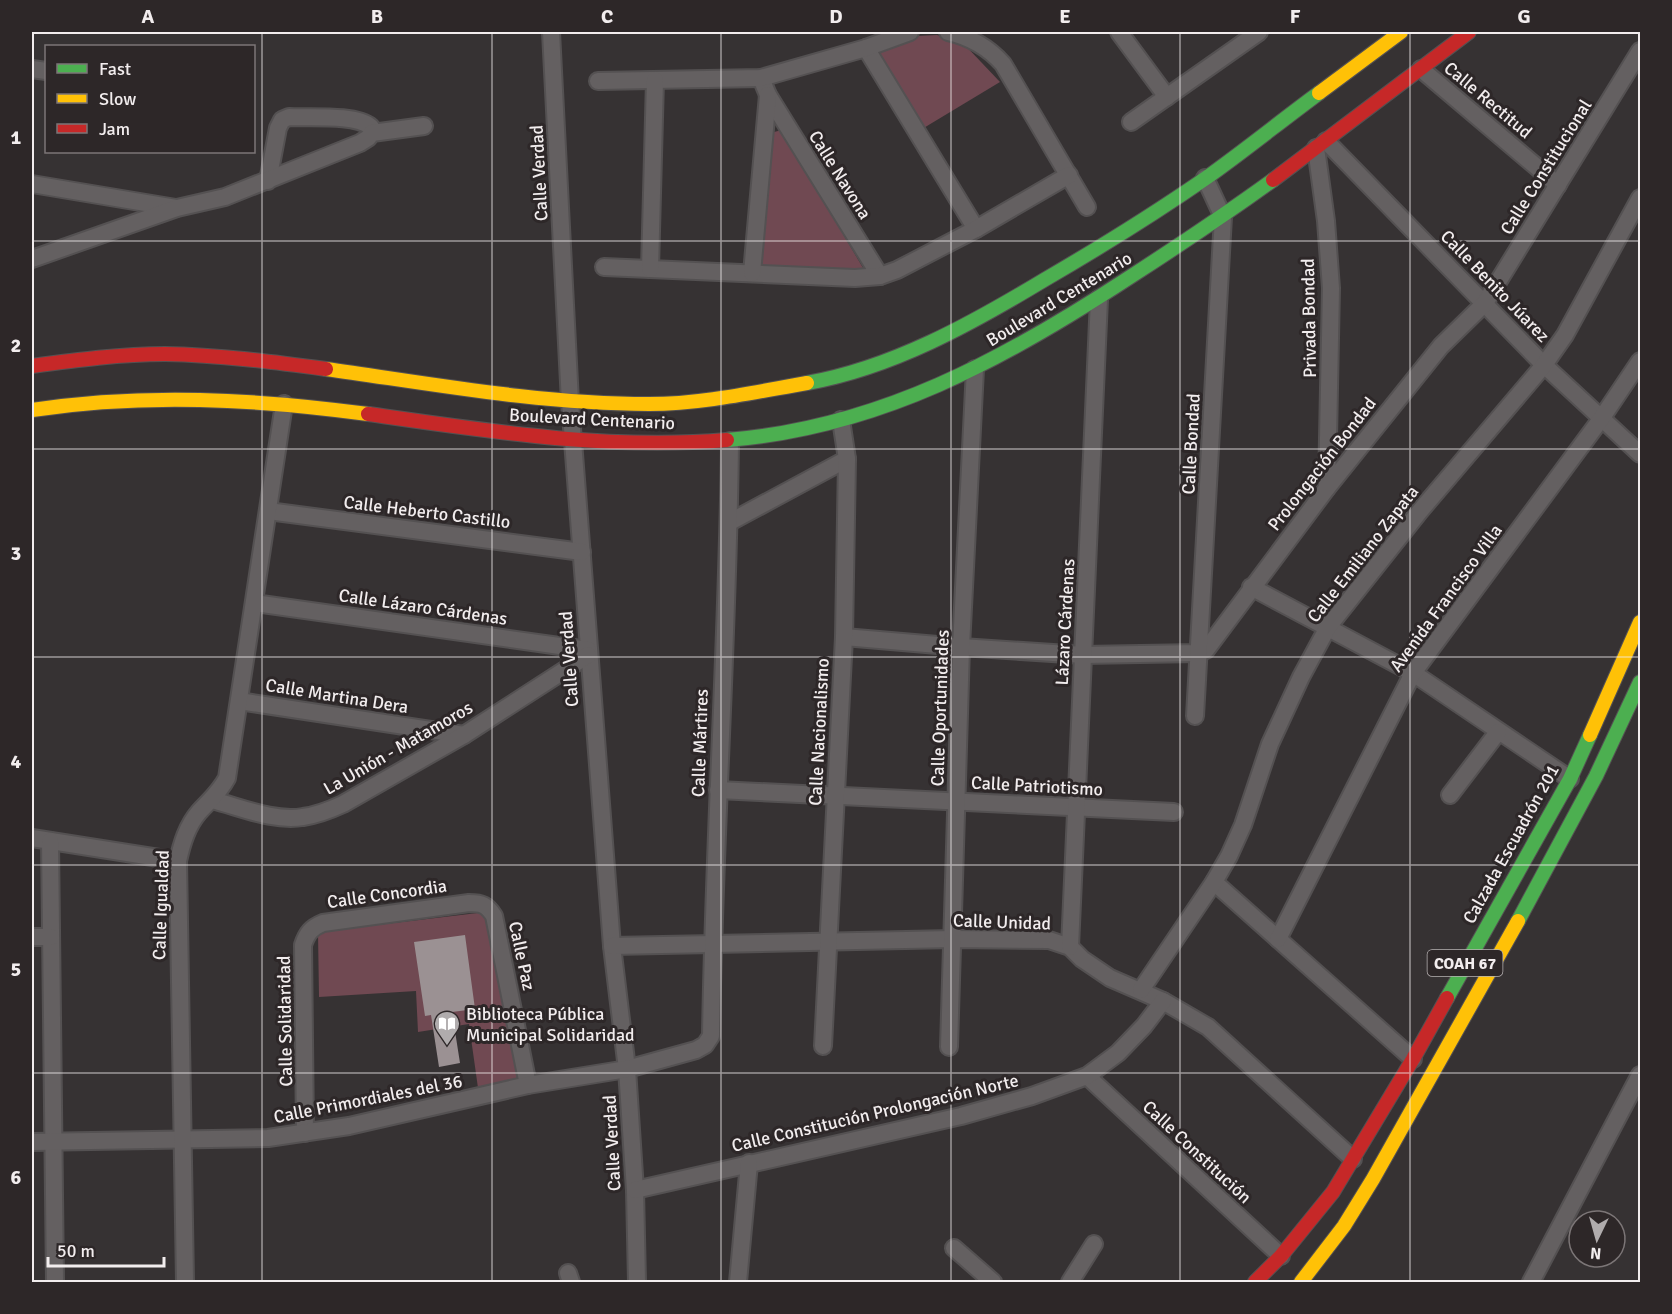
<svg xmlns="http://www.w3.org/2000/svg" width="1672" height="1314" font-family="Signika,sans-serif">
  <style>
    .green { fill: #704952 }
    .building { fill: #9b9193 }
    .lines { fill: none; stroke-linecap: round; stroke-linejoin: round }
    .street-casing { stroke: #545152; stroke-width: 20 }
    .fast-casing { stroke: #545152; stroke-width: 16 }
    .slow-casing { stroke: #545152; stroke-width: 16 }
    .jam-casing { stroke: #545152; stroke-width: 16 }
    .street { stroke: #646061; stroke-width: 16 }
    .fast { stroke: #4caf50; stroke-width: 14 }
    .slow { stroke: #ffc107; stroke-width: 14 }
    .jam { stroke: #c62828; stroke-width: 14 }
    .grid { fill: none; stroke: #f2edee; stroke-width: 1.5; stroke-opacity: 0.55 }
    .labels { text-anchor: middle; stroke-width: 6; stroke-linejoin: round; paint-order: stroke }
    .shield { fill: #2d2728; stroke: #b7b2b3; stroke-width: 1.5 }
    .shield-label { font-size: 16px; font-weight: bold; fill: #f2edee }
    .street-label { font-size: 18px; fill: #f2edee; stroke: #2d2728 }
    .poi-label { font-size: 18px; fill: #f2edee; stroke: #2d2728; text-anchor: start }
    .neatline { fill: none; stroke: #f2edee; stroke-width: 2 }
    .grid-label { font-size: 20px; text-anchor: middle; font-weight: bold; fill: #f2edee }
  </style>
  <rect width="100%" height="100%" fill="#363233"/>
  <g class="green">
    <path d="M937 35 963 43 1000 82 922 129 872 51 916 36Z"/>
    <path d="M782 130 866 273 757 271 770 133Z"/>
    <path d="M486 912 518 1080 478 1088 469 1024 418 1032 416 991 319 997 318 932Z"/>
  </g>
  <path class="building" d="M465 935 475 1009 452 1012 460 1063 439 1067 431 1015 425 1016 414 942Z"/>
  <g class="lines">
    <defs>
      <g id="street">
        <path d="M551 32 570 402 612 946 627 1069 635 1190 637 1282"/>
        <path d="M948 32C970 37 988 47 1003 64L1087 207"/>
        <path d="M1119 32 1167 97"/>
        <path d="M866 48 976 229"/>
        <path d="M32 69 46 71"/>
        <path d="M1421 69 1558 185"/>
        <path d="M761 78 768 95 880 276"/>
        <path d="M598 81 761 78 866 48 910 32"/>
        <path d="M1131 122 1259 32"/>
        <path d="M1326 141 1544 365 1640 454"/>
        <path d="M1316 148 1326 221 1331 288 1327 488"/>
        <path d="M268 181 278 128 282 120 289 117C310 118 356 114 371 127L372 133"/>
        <path d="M32 184 176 208"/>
        <path d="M32 259 177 208 225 197 360 143 368 138 372 133 424 126"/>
        <path d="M604 267 855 278 880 276 897 270 976 229 1069 175"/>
        <path d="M650 269 655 80"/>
        <path d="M752 273 768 95"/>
        <path d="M268 511 582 552"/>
        <path d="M730 522 847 459"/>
        <path d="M1251 587 1413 673 1570 779"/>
        <path d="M254 603 588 650"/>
        <path d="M844 637 961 647 1083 655 1198 653 1206 650 1327 488 1441 346 1485 303 1640 51"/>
        <path d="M239 701 464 735"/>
        <path d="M1195 716 1223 217 1205 178"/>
        <path d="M718 790 1174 812"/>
        <path d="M1450 795 1498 732"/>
        <path d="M212 800C240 807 274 822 303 817 318 815 330 810 343 804L464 735 588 655"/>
        <path d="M32 838 178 861"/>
        <path d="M50 841 55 1282"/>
        <path d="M1214 882 1413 1059"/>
        <path d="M32 937H51"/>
        <path d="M1278 939 1413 673 1601 419 1640 361"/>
        <path d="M612 946 953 939 1049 940 1070 947 1082 959 1110 978 1163 1001 1208 1027 1353 1159"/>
        <path d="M1070 947 1099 299"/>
        <path d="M1141 990 1214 882 1229 856 1243 825 1270 744 1301 677 1328 627 1420 511 1544 365 1565 335 1640 198"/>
        <path d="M823 1046 844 637 847 459 841 420"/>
        <path d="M949 1047 961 647 975 369"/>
        <path d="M1087 1076 1281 1256"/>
        <path d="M305 1133 303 945C307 933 311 928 323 923L469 903C482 903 487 905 494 916L528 1085"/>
        <path d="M32 1142 268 1138 349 1126 528 1085 627 1069 696 1050 705 1045 711 1036C714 837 728 639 730 441"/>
        <path d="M635 1190 961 1116 1032 1096 1087 1076 1118 1053 1144 1026 1163 1001"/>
        <path d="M954 1248 993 1282"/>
        <path d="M568 1273 571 1282"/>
        <path d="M185 1282 178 861C182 843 187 826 199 812 210 800 219 793 227 778L284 404"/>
        <path d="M738 1282 749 1163"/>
        <path d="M1070 1282 1094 1244"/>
        <path d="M1531 1282 1640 1075"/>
      </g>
      <g id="fast">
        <path d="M807 383C892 368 971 324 1044 280 1099 248 1154 214 1206 178 1244 151 1281 121 1319 93"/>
        <path d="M727 440C879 428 1005 359 1130 277 1178 246 1226 214 1273 180"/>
        <path d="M1518 921 1596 776 1640 682"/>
        <path d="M1447 998 1570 779 1590 735"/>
      </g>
      <g id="slow">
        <path d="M1319 93 1401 32"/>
        <path d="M326 369C433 384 541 404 649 404 702 404 755 392 807 383"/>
        <path d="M32 410C144 393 256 399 368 414"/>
        <path d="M1590 735 1640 622"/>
        <path d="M1301 1282 1344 1226 1373 1179 1518 921"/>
      </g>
      <g id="jam">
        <path d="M1273 180 1469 32"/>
        <path d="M32 366C76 360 121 354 165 354 220 355 273 362 326 369"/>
        <path d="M368 414C487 431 606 450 727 440"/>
        <path d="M1255 1282 1281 1256 1333 1192 1413 1059 1447 998"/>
      </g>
    </defs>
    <use href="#street" class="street-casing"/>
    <use href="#fast" class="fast-casing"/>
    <use href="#slow" class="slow-casing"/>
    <use href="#jam" class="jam-casing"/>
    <use href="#street" class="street"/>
    <use href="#fast" class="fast"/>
    <use href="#slow" class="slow"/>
    <use href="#jam" class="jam"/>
  </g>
  <path class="grid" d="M262 32V1282M492 32V1282M721 32V1282M951 32V1282M1180 32V1282M1410 32V1282M32 241H1640M32 449H1640M32 657H1640M32 865H1640M32 1073H1640"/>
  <defs>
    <symbol id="library-pin" viewBox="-11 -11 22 30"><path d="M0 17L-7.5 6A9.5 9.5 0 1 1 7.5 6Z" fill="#b0acad" stroke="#2d2728"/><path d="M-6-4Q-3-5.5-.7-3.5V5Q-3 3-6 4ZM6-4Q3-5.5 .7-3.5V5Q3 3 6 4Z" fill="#fff"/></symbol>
  </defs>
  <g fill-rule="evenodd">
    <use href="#library-pin" x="432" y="1009" width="30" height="40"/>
  </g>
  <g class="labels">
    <rect class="shield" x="1427.5" y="950" width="75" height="26" rx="4.5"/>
    <g class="shield-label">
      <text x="1465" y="969">COAH 67</text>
    </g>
    <g class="street-label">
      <text transform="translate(1488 100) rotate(40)" y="6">Calle Rectitud</text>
      <text transform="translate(1546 167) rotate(-58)" y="6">Calle Constitucional</text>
      <text transform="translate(539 173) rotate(-93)" y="6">Calle Verdad</text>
      <text transform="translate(840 175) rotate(58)" y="6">Calle Navona</text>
      <text transform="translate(1495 286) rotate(46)" y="6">Calle Benito Júarez</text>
      <text transform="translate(1059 299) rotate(-31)" y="6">Boulevard Centenario</text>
      <text transform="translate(1309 318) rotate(-91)" y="6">Privada Bondad</text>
      <text transform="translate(592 419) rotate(3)" y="6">Boulevard Centenario</text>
      <text transform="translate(1191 444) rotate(-87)" y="6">Calle Bondad</text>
      <text transform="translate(1322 464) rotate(-52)" y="6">Prolongación Bondad</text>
      <text transform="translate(427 512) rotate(7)" y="6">Calle Heberto Castillo</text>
      <text transform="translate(1363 554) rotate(-52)" y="6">Calle Emiliano Zapata</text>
      <text transform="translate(1446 598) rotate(-54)" y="6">Avenida Francisco Villa</text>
      <text transform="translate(423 607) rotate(8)" y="6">Calle Lázaro Cárdenas</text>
      <text transform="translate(1065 622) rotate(-87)" y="6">Lázaro Cárdenas</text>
      <text transform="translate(569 659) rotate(-94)" y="6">Calle Verdad</text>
      <text transform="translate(337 696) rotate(9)" y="6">Calle Martina Dera</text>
      <text transform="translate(940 708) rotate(-88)" y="6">Calle Oportunidades</text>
      <text transform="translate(819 732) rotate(-87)" y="6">Calle Nacionalismo</text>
      <text transform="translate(700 743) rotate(-88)" y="6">Calle Mártires</text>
      <text transform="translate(398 748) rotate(-30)" y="6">La Unión - Matamoros</text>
      <text transform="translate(1037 786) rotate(3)" y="6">Calle Patriotismo</text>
      <text transform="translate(1511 844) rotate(-61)" y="6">Calzada Escuadrón 201</text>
      <text transform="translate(387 894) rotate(-8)" y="6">Calle Concordia</text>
      <text transform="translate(161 905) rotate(-88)" y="6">Calle Igualdad</text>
      <text transform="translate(1002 922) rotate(2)" y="6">Calle Unidad</text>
      <text transform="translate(522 956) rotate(78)" y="6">Calle Paz</text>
      <text transform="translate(285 1021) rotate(-91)" y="6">Calle Solidaridad</text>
      <text transform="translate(368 1099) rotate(-11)" y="6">Calle Primordiales del 36</text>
      <text transform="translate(875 1113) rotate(-13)" y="6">Calle Constitución Prolongación Norte</text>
      <text transform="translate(612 1143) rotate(-93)" y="6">Calle Verdad</text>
      <text transform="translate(1197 1152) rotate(43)" y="6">Calle Constitución</text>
    </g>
    <g class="poi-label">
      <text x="466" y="1020">Biblioteca Pública<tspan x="466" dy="21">Municipal Solidaridad</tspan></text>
    </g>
  </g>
  <rect width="1672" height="1314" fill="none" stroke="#2d2728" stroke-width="66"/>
  <rect x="45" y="45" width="210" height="108" fill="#2d2728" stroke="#7c7677" stroke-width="1.5"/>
  <rect x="57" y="64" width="30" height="9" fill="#4caf50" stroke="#7c7677" stroke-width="1.5"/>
  <text x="99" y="75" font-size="18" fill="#f2edee">Fast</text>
  <rect x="57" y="94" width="30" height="9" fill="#ffc107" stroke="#7c7677" stroke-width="1.5"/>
  <text x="99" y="105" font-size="18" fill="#f2edee">Slow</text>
  <rect x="57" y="124" width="30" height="9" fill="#c62828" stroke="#7c7677" stroke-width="1.5"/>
  <text x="99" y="135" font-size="18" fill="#f2edee">Jam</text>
  <g transform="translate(1597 1239) rotate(185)"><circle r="28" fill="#2d2728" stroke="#7c7677" stroke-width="1.5"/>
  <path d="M0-4.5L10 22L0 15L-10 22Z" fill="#b0acad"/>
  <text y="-9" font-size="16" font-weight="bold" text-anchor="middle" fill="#f2edee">N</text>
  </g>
  <path d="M48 1257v9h116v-9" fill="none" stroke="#f2edee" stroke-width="3"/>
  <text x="57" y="1257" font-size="18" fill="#f2edee" stroke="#2d2728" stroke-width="4.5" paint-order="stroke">50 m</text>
  <rect x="33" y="33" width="1606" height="1248" class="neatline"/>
  <g class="grid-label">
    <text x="148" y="23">A</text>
    <text x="377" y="23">B</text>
    <text x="607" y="23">C</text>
    <text x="836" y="23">D</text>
    <text x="1065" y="23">E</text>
    <text x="1295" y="23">F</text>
    <text x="1524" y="23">G</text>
    <text x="16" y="144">1</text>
    <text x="16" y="352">2</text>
    <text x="16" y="560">3</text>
    <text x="16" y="768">4</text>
    <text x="16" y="976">5</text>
    <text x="16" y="1184">6</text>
  </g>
</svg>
